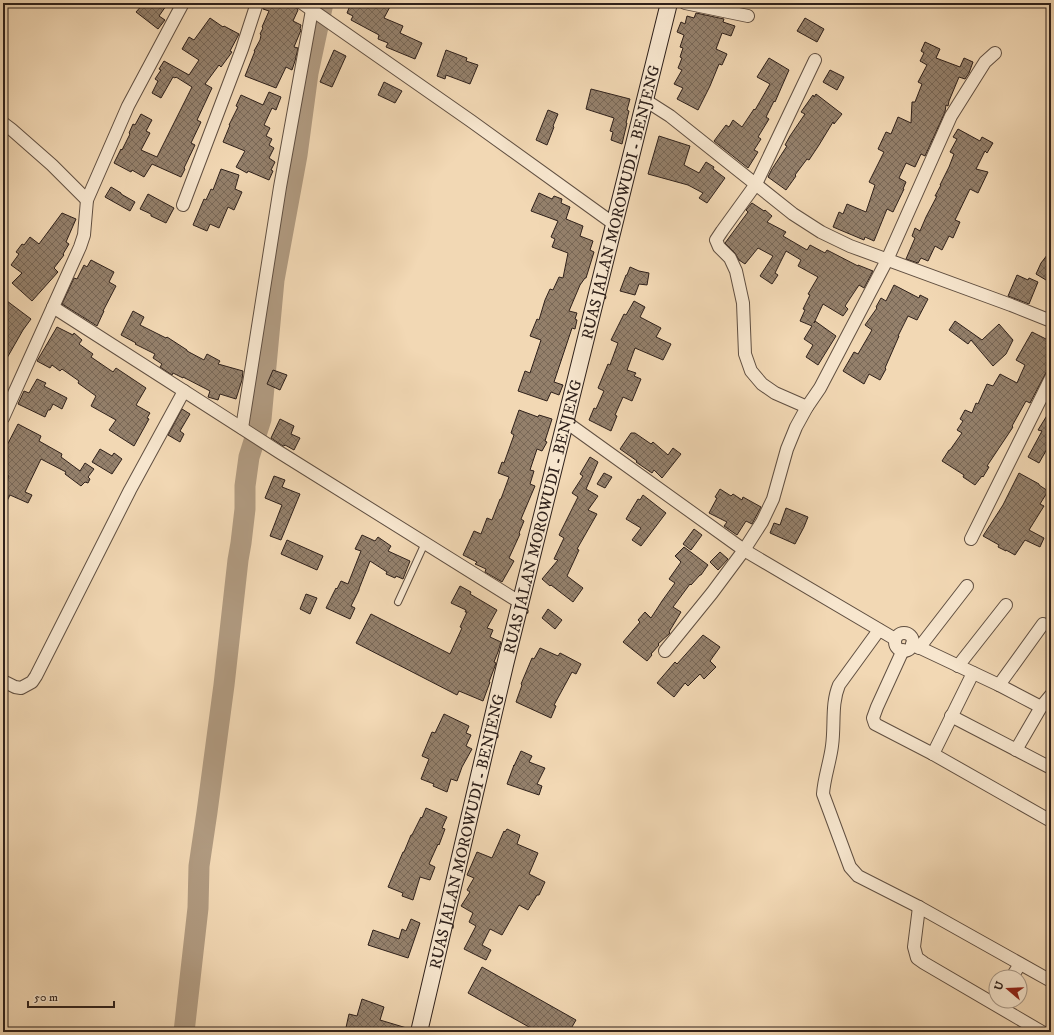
<svg xmlns="http://www.w3.org/2000/svg" width="1054" height="1035" font-family="'IM FELL DW Pica',serif">
  <style>
    .lines { fill: none; stroke-linecap: round; stroke-linejoin: round }
    .river { stroke: #b09a80; stroke-width: 21 }
    .building { fill: url(#building-cross-hatch); stroke: #2f211b }
    .service-casing { stroke: #604f41; stroke-width: 8 }
    .minor-casing { stroke: #604f41; stroke-width: 14 }
    .secondary-casing { stroke: #2f211b; stroke-width: 18 }
    .service { stroke: #f7e6ce; stroke-width: 6 }
    .minor { stroke: #f7e6ce; stroke-width: 12 }
    .secondary { stroke: #f7e6ce; stroke-width: 16 }
    .labels { text-anchor: middle; stroke-width: 3; stroke-linejoin: round; paint-order: stroke }
    .street-label { font-size: 16px; fill: #2f211b; stroke: #f7e6ce }
  </style>
  <defs>
    <pattern id="building-cross-hatch" width="8" height="8" patternUnits="userSpaceOnUse"><rect width="8" height="8" fill="#94806b"/><path d="M0 0l8 8M0 8l8-8" fill="none" stroke="#796857"/></pattern>
  </defs>
  <rect width="100%" height="100%" fill="#f2d8b4"/>
  <filter id="stains"><feTurbulence type="fractalNoise" baseFrequency=".005" numOctaves="4"/><feColorMatrix values="0 0 0 0 .2 0 0 0 0 .09 0 0 0 0 .02 0 0 0 .5 -.17"/></filter>
  <radialGradient id="worn" r=".72"><stop offset=".6" stop-color="#630" stop-opacity="0"/><stop offset="1" stop-color="#630" stop-opacity=".3"/></radialGradient>
  <g class="lines">
    <path class="river" d="M184 1032 198 908 199 866 207 812 224 685 238 560 241 543 245 509V486L249 457 261 419 274 280 297 155 308 73 323 3"/>
  </g>
  <g class="building">
    <path d="M144 3H161L166 6 159 16 165 20 158 29 136 12Z"/>
    <path d="M264 3H290L295 5 298 10 293 21 301 25 300 29 301 30 294 47 298 48 295 61 292 70 286 67 276 88 245 76 255 51H254L260 40 261 35 260 34 263 28 262 27 269 11 263 9Z"/>
    <path d="M351 3H392L384 18 403 26 400 33 422 43 415 59 386 47 388 43 378 39 379 35 351 20 353 16 347 13Z"/>
    <path d="M696 13 724 19 723 22 735 26 731 36 722 33 716 49 727 54 722 65 719 64 710 86 698 110 677 99 683 88 674 84 682 70 678 68 682 58 680 57 683 48 680 47 684 35 677 32 681 22 685 24 687 16 694 18Z"/>
    <path d="M210 18 223 27 224 26 239 34 230 51 232 52 221 67 219 65 205 84 212 88 197 120 201 122 191 143 195 145 184 168 185 169 181 177 152 164 144 177 132 170 131 172 114 163 121 149 122 150 130 134 129 133 133 124 135 125 141 114 152 120 146 131 150 133 141 150 157 157 192 87 176 77 175 78 173 77 161 98 152 93 158 81 155 79 161 70 159 69 164 61 189 75 199 60 182 49 189 37 194 40Z"/>
    <path d="M805 18 824 29 817 42 797 31Z"/>
    <path d="M925 42 940 49 936 58 960 67 964 58 973 62 969 73 965 79 959 77 949 101 948 106 946 105 945 112 925 156 921 154 915 167 906 163 899 178 906 182 903 189H904L893 212 887 209 874 241 865 237 864 240 833 227 839 212 843 214 847 204 866 212 875 185 869 182 884 152 878 149 886 132 891 134 898 117 911 123 912 102H915L922 84 918 82 927 65 920 61 924 53 921 51Z"/>
    <path d="M334 50 346 56 332 87 320 82Z"/>
    <path d="M446 50 467 58 466 61 478 65 470 84 446 75 445 79 437 76Z"/>
    <path d="M769 58 789 70 775 102 774 101 766 117 769 119 758 137 761 139 754 150 758 152 748 168 714 141 726 125 729 127 733 120 742 127 754 109 755 110 770 84 757 77Z"/>
    <path d="M830 70 844 77 837 90 823 82Z"/>
    <path d="M384 82 402 91 395 103 378 95Z"/>
    <path d="M591 89 630 99 627 110 629 111 626 123H627L622 144 611 140 613 132 610 131 614 118 586 109Z"/>
    <path d="M269 92 281 97 276 110 272 108 264 125 270 128 266 136 272 139 269 145 274 148 269 158 275 162 271 170 273 171 269 180 248 171 247 173 236 167 245 151 223 142 230 125H229L238 107 236 106 241 95 263 105Z"/>
    <path d="M816 94 842 114 834 124 833 122 819 145 809 160 807 159 795 175 796 176 786 190 768 177 772 169 787 146 785 145 790 136 805 114 801 112 813 95 814 97Z"/>
    <path d="M548 110 558 114 553 126 554 127 547 145 536 140Z"/>
    <path d="M958 129 980 141 982 137 993 143 987 153 985 151 976 169 988 172 978 193 970 189 955 220 960 222 953 238 949 236 942 250 935 246 928 261 921 258 918 263 906 259 915 238 912 236 915 228 920 231 926 217 937 196H935L941 185H940L949 167 954 154 950 152 957 139 953 137Z"/>
    <path d="M659 136 690 146 684 165 699 173 706 162 714 167 713 169 725 178 707 203 699 198 703 193 688 185 648 174Z"/>
    <path d="M221 169 239 175 235 189 242 192 234 210 228 207 219 228 210 224 207 231 193 225 204 199 206 200 211 189 213 190Z"/>
    <path d="M111 187 121 193V194L135 202 130 211 105 197Z"/>
    <path d="M539 193 552 199 554 196 562 199 561 203 570 207 566 219 583 226 580 236 593 241 590 250 594 252 586 278H585L580 285 569 311 577 313 575 319 577 320 575 329 572 328 554 382 563 385 559 395 551 392 547 401 518 391 525 371 530 373 541 340 530 336 537 319 539 320 545 300 550 289 553 290 559 277 563 278 568 253 552 247 555 239 551 237 558 221 531 211Z"/>
    <path d="M148 194 174 208 166 223 151 216V214L140 209Z"/>
    <path d="M752 203 764 211 765 210 772 216 767 222 786 232 783 236 807 250 810 245 825 253 827 250 858 266V265L873 271 864 288 859 285 845 306 848 309 843 316 823 304 814 323 815 321 836 336 818 365 806 357 813 345 804 339 812 326 800 321 805 310 803 309 810 295 808 294 818 277 798 266 801 260 786 251 775 273 778 275 772 284 760 276 773 256 758 248 745 264 739 260 735 253 725 243 748 212 746 210Z"/>
    <path d="M62 213 76 219 66 242 69 244 63 254 64 255 54 268 58 272 32 301 12 283 22 273 11 265 19 254 16 252 22 244 24 245 30 237 39 244Z"/>
    <path d="M1051 250V283L1036 274 1041 263Z"/>
    <path d="M91 260 114 272 109 282 116 286 103 311H104L97 326 62 304 74 278 77 279 84 265 87 267Z"/>
    <path d="M630 267 639 271 649 273 647 285 639 284 635 295 620 291 626 275H627Z"/>
    <path d="M1017 275 1028 280 1029 278 1038 282 1029 304 1008 296Z"/>
    <path d="M894 285 919 298 920 295 928 299 917 320 908 316 898 336H899L885 368 886 369 880 380 869 374 864 384 843 371 854 352 858 354 872 330 865 325 877 308 876 307 881 298 886 301Z"/>
    <path d="M7 301 31 319 23 330 3 365V307Z"/>
    <path d="M634 301 645 307 640 317 661 328 656 337 671 344 663 360 635 348 627 370 636 373 634 376 641 379 632 401 623 397 615 415 617 416 611 431 589 420 594 408 596 409 604 391 598 388 608 364 610 365 618 343 611 340 624 314 626 315Z"/>
    <path d="M133 311 144 317 140 325 166 338 167 337 187 350V351L204 360 207 354 220 361 218 364 243 371 242 380 236 399 220 394 218 400 208 397 210 391 183 377V378L173 373 172 375 160 367 162 364 153 358 155 354 135 344 136 343 121 335Z"/>
    <path d="M955 321 982 340 999 324 1013 340 1006 354 993 366 971 340 968 344 949 330Z"/>
    <path d="M57 327 73 335 74 333 82 340 79 344 93 354 91 357 113 372 116 368 146 388 136 405 150 413 147 418 149 419 134 446 109 430 116 420 91 406 96 396 78 383 79 381 62 369 60 371 52 365 50 368 37 361Z"/>
    <path d="M1032 332 1048 340 1046 344 1051 346V363L1030 403 1026 401 1012 426 1013 427 987 466 989 467 983 477 982 476 975 485 963 477 964 475 942 461 949 450H950L962 433 957 430 963 421 960 419 965 410 972 413 976 403 978 404 987 384 993 386 1000 374 1017 383 1025 365 1016 360Z"/>
    <path d="M273 370 287 375 280 390 267 384Z"/>
    <path d="M37 379 46 383 44 386 67 398 62 409 53 404 50 410H48L45 417 18 404 24 391 29 393Z"/>
    <path d="M182 409 190 414 180 431 184 434 180 442 168 435Z"/>
    <path d="M1051 409V442L1039 463 1028 457 1042 431 1038 430Z"/>
    <path d="M519 410 538 417 539 415 552 419 545 441 547 442 542 451 537 449 530 470 534 471 530 484 535 486 521 519 524 521 519 533 520 534 509 558 514 561 502 582 485 572 486 569 475 564 477 562 463 555 474 531 481 534 487 518 492 520 500 499H501L509 477 498 473 502 462 504 463 514 435 511 433Z"/>
    <path d="M280 419 294 426 291 434 300 438 294 450 285 445 284 446H283L271 438Z"/>
    <path d="M18 424 41 436 39 441 62 454 61 457 80 471 85 463 94 469 88 477 90 479 88 483 85 482 81 486 65 474 66 472 41 459 25 492 32 495 28 503 10 495 3 509V489L9 476 3 473V453Z"/>
    <path d="M631 433H635L651 444 653 442 668 455 673 448 681 454 662 478 654 470 652 473 636 462 637 461 620 449Z"/>
    <path d="M100 449 112 456 114 453 122 459 112 474 92 462Z"/>
    <path d="M590 457 598 462 586 489 598 496 588 510 597 514 577 549 579 550 567 576 583 588 573 602 551 585 550 586 542 579 558 560 554 559 564 538 559 535 578 497 572 493 583 476 580 474Z"/>
    <path d="M604 473 612 477 605 488 597 484Z"/>
    <path d="M1019 473 1039 484V485L1048 491 1040 504 1044 506 1029 530 1044 538 1040 547 1025 540 1015 555 1006 550V551L998 547 999 545 983 536 1003 505Z"/>
    <path d="M274 476 285 480 282 487 300 494 281 540 270 536 282 505 265 498Z"/>
    <path d="M720 489 731 496 733 494 742 500 743 497 761 507 752 524 746 521 737 535 724 526 727 522 709 513 717 498 715 497Z"/>
    <path d="M643 495 666 513 641 546 632 540 641 528 626 519 638 499 640 500Z"/>
    <path d="M786 508 808 517 804 527 795 544 770 533 774 523 780 525Z"/>
    <path d="M694 529 702 535 691 550 683 544Z"/>
    <path d="M362 535 375 541 378 537 391 546 388 551 410 561 403 579 396 576 395 578 386 574 387 572 370 561 359 589V590L351 606 355 608 350 619 326 608 336 588 337 589 341 581 348 584 361 551 355 549Z"/>
    <path d="M287 540 323 556 317 570 281 554Z"/>
    <path d="M684 547 708 565 701 575H700L691 585 690 584 673 607 681 612 669 632 670 633 658 644 659 645 651 654 652 655 647 661 623 642 640 622 638 620 645 612 651 618 662 601 675 583 669 579 681 562 675 556Z"/>
    <path d="M720 552 728 559 718 570 710 562Z"/>
    <path d="M460 586 471 592 470 594 497 610 487 628 493 630 490 637 501 642 498 652 494 662 496 663 495 666 489 682H490L483 701 459 691 457 695 356 643 371 614 450 654 462 628 460 627 467 612H465L466 610 451 603Z"/>
    <path d="M306 594 317 598 310 614 300 609Z"/>
    <path d="M548 609 562 620 555 629 542 618Z"/>
    <path d="M703 635 720 647 710 661 716 667 704 679 700 674 688 686 685 683 674 697 657 683 675 662 677 664Z"/>
    <path d="M540 648 558 656 560 653 581 664 576 674 572 672 554 705 556 706 551 718 516 702 522 685 521 684 532 658 534 659Z"/>
    <path d="M444 714 469 726 466 733 471 735 466 746 472 749 462 767 457 781 451 779 447 792 433 786 434 784 421 779 429 759 422 756 432 732 435 733Z"/>
    <path d="M521 751 532 756 529 762 545 768 537 784 542 786 539 795 507 784 514 765V766Z"/>
    <path d="M426 808 447 817 442 828 445 829 439 845 438 844 429 864 435 867 430 880 420 877 413 900 402 896 403 893 388 887 403 852H404L411 835H412L421 817 422 818Z"/>
    <path d="M507 829 520 835 517 844 538 853 529 874 545 882 539 895H537L528 910 519 905 502 935 490 929 482 945 491 950 486 960 464 949 476 926 469 922 473 913 461 906 470 892 467 890 474 878 467 875 477 852 492 858 504 831 505 832Z"/>
    <path d="M411 919 420 923 408 958 368 945 373 930 399 939 402 929 406 931Z"/>
    <path d="M482 967 576 1020 569 1032H538L468 993Z"/>
    <path d="M362 999 384 1007 380 1020 410 1029V1032H345L349 1014 357 1016Z"/>
  </g>
  <g class="lines">
    <defs>
      <path id="service" d="M398 602 425 543"/>
      <g id="minor">
        <path d="M302 3 471 121 614 224"/>
        <path d="M685 3 748 16"/>
        <path d="M645 100 670 116 793 214 821 232 850 246 1011 305 1051 321"/>
        <path d="M3 123 11 129 52 165 87 200"/>
        <path d="M183 205 242 49 257 3"/>
        <path d="M53 307 279 452 521 603"/>
        <path d="M807 407 775 393 762 384 751 371 745 354 743 303 736 271 730 258 719 247 716 240 722 231 756 184 815 60"/>
        <path d="M3 418 80 247 84 235 87 200 128 106 183 3"/>
        <path d="M566 422 744 550 895 639"/>
        <path d="M242 428 280 187 312 10"/>
        <path d="M971 539 1051 378"/>
        <path d="M879 630 839 685C831 704 835 725 832 746 830 762 824 778 823 794L850 867 858 876 919 907 1051 981"/>
        <circle cx="904" cy="642" r="9"/>
        <path d="M912 644 999 685 1041 707 1051 695"/>
        <path d="M919 648 967 586"/>
        <path d="M903 650 877 707 873 718 875 724 933 754 1051 821"/>
        <path d="M665 651 712 593 744 550 762 522 773 499 787 449 796 427 807 407 820 388 887 260 951 116 985 62 995 53"/>
        <path d="M958 666 1006 605"/>
        <path d="M3 681 15 687 21 688 32 682 36 676 130 490 184 391"/>
        <path d="M999 685 1043 624"/>
        <path d="M951 716 1051 768"/>
        <path d="M1016 750 1041 707"/>
        <path d="M933 754 973 673"/>
        <path d="M919 907 914 947 917 958 924 963 1042 1032"/>
        <path d="M1012 977 1020 964"/>
      </g>
      <g id="secondary">
        <path id="s1" d="M419 1032 505 665 669 3"/>
      </g>
    </defs>
    <use href="#service" class="service-casing"/>
    <use href="#minor" class="minor-casing"/>
    <use href="#secondary" class="secondary-casing"/>
    <use href="#service" class="service"/>
    <use href="#minor" class="minor"/>
    <use href="#secondary" class="secondary"/>
  </g>
  <g class="labels">
    <g class="street-label">
      <text dy="6" stroke="none"><textPath href="#s1" startOffset="854">RUAS JALAN MOROWUDI - BENJENG</textPath></text>
      <text dy="6" stroke="none"><textPath href="#s1" startOffset="530">RUAS JALAN MOROWUDI - BENJENG</textPath></text>
      <text dy="6" stroke="none"><textPath href="#s1" startOffset="206">RUAS JALAN MOROWUDI - BENJENG</textPath></text>
    </g>
  </g>
  <rect width="1054" height="1035" fill="none" stroke="#f2d8b4" stroke-width="16"/>
  <rect x="4" y="4" width="1046" height="1027" fill="none" stroke="#2f211b" stroke-width="2"/>
  <rect x="8" y="8" width="1038" height="1019" fill="none" stroke="#2f211b"/>
  <g transform="translate(1008 989) rotate(289)"><circle r="19" fill="#f7e6ce" stroke="#a79786"/>
  <path d="M0-3L7 15L0 10L-7 15Z" fill="#8f2418"/>
  <text y="-6" font-size="11" font-weight="bold" text-anchor="middle" fill="#2f211b">U</text>
  </g>
  <path d="M28 1001v6h86v-6" fill="none" stroke="#2f211b" stroke-width="2"/>
  <text x="34" y="1001" font-size="12" fill="#2f211b" stroke="#f7e6ce" stroke-width="3" paint-order="stroke">50 m</text>
  <rect width="100%" height="100%" filter="url(#stains)"/>
  <rect width="100%" height="100%" fill="url(#worn)"/>
</svg>
